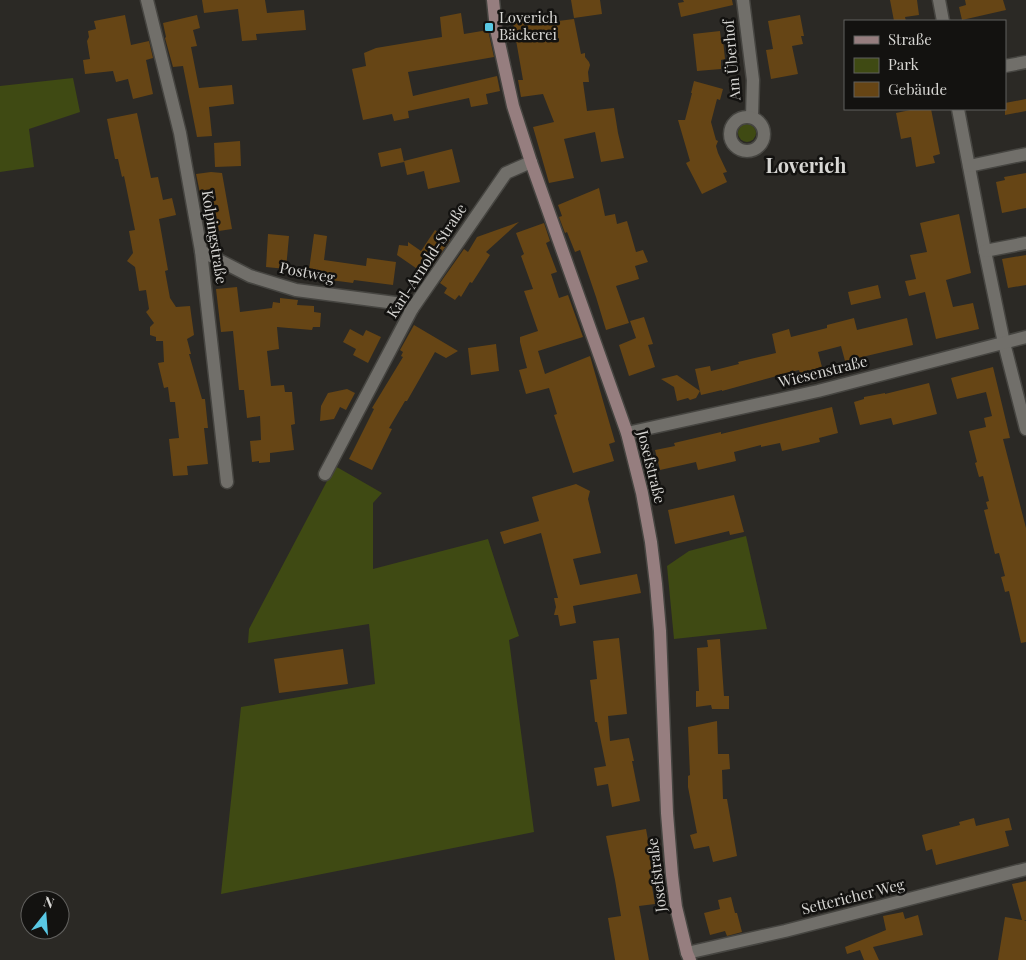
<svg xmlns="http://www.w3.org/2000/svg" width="1026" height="960" font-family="'Playfair Display',serif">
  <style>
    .green { fill: #3f4a13 }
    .building { fill: #664515 }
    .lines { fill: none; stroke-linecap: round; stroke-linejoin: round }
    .street-casing { stroke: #464541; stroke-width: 15 }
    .secondary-casing { stroke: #464541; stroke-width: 15 }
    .street { stroke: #716f6a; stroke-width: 12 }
    .secondary { stroke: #967e7f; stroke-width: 12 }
    .poi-dot { fill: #59c8e4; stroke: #131210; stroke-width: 2 }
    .labels { text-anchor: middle; stroke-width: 5; stroke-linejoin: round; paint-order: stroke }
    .poi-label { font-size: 15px; fill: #d7d6d3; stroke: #131210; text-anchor: start }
    .street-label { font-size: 15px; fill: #d7d6d3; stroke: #131210 }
    .district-label { font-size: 20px; font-weight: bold; fill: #d7d6d3; stroke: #131210 }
  </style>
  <rect width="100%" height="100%" fill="#2b2925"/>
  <g class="green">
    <path d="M73 78 80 112 29 129 34 167 0 172V86Z"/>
    <circle cx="747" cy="133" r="9"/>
    <path d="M335 466 382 493 373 503V569L488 539 519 636 509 640 534 832 221 894 241 707 375 684 369 624 248 643 249 629Z"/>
    <path d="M746 536 767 629 674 639 667 566 689 551Z"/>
  </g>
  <g class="building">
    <path d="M202 0H265L267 13 304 10 306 30 256 34 257 40 242 41 238 9 204 13Z"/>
    <path d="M571 0H600L602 14 574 18Z"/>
    <path d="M683 0H732L733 5 681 17 678 3 684 2Z"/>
    <path d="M890 0H917L919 15 905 17 906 21H894Z"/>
    <path d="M965 0H1003L1006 10 962 20 959 7 966 5Z"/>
    <path d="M461 13 464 34 488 30 494 57 408 72 413 96 497 76 500 91 486 94 488 104 471 107 469 98 408 111 409 118 394 121 392 114 363 120 352 69 366 66 364 53 376 48 442 37 440 17Z"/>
    <path d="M125 15 131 45 149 41 153 58 146 60 153 94 133 99 128 79 116 82 113 71 85 74 83 60 90 59 87 41 89 37 88 31 96 29 94 21Z"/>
    <path d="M197 15 200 28 193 30 197 46 191 47 199 88 232 85 234 104 209 107 212 136 197 137 183 66 173 67 165 38 166 37 163 23Z"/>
    <path d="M800 15 804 36H801L803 44 792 46 798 74 771 79 766 50 773 49 768 21Z"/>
    <path d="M540 19 542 23 574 19 581 54 585 53V57L589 62 590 65 588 72 589 82H583L587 111 614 108 618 133 624 158 601 162 595 132 564 139 574 178 549 183 533 127 554 122 543 94 521 97 518 80H523L513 23Z"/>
    <path d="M720 31 721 40H723L725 59 721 60V69L697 71 693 34Z"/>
    <path d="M694 81 723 89 720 100 717 99 711 122 716 140 718 141 716 146 718 153 727 172 723 173 727 182 702 194 686 163 690 161 678 120H685L692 93H691Z"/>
    <path d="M1026 99V111L1005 115V103Z"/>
    <path d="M915 109H931L940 154 933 156 935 163 916 167 911 137 901 139 896 113Z"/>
    <path d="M137 113 151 178 158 177 163 200 172 198 176 215 159 219 168 270 165 271 170 298 176 307 190 306 194 335 187 339 191 354H189L202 399H205L208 428H204L208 464 187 466 188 475 173 476 169 439 179 438 175 402H170L168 387 164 388 158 363 164 362 163 341H156V337L150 335V327L154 323 146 312 149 309 146 290 139 291 135 267 127 261 133 253 129 231 135 230 124 176 122 177 118 159H115L107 119Z"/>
    <path d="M240 141 241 166 215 167 214 143Z"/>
    <path d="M401 148 404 162 381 167 378 153Z"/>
    <path d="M452 149 460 182 428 189 424 171 407 175 404 161Z"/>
    <path d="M211 172 222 173 232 229 219 231 216 215 205 217 196 174Z"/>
    <path d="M1026 173V208L1002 213 996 182 1005 180 1004 177Z"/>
    <path d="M599 188 605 216 615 214 617 224 627 221 636 252 643 250 648 262 635 266 639 279 616 286 629 323 606 330 596 297 580 250 575 252 567 232 565 233 559 217 562 216 558 205Z"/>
    <path d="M959 214 971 273 946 280 953 307 973 303 979 329 936 339 925 292 909 296 905 281 916 279 910 255 927 252 920 223Z"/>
    <path d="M519 222 486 252 490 255 472 283 470 282 461 297 459 295 455 300 444 293 447 288 440 283 464 249 468 252 477 237Z"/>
    <path d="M544 223 550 241 546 243 557 272 551 274 559 298 568 295 583 337 538 351 545 374 590 356 615 442 609 444 614 461 573 473 554 415 557 414 549 388 526 394 519 370 527 368 520 342V337L538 331 524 291 533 289 521 256 524 254 516 233Z"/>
    <path d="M435 230 450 240 426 275 397 255 399 245 408 246V242L421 251Z"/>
    <path d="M268 234 289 236 286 269 266 267Z"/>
    <path d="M314 234 327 236 324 260 366 266 367 258 396 262 393 285 354 280 353 283 308 277Z"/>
    <path d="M1026 255V285L1008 288 1002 259Z"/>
    <path d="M878 285 881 298 851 305 848 292Z"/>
    <path d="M237 287 240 312 272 308 273 302 280 303V298L298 300 297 305 314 306V312L321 313 320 327H313L312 330 277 327 279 349 267 351 271 386 284 385 285 392H292L295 424 291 425 294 450 270 453V462L259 463V461L252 462 250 441 261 440 260 416 247 418 244 390H239L233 331 221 332 216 289Z"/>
    <path d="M644 317 653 344 648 345 655 367 629 376 619 345 636 338 630 321Z"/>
    <path d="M854 318 857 330 907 318 913 345 845 361 841 346 818 352 822 367 800 373 799 370 722 391V390L701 395 700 391 696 398 690 400 688 398 677 401 674 387 661 379 677 375 700 391 695 369 710 366 711 371 739 364 738 362 776 353 772 334 789 329 791 337 827 328V325Z"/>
    <path d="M414 325 458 351 446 358 435 352 407 401H405L389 428 392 429 372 470 349 459 374 409 372 408 403 357 401 356 403 352 400 350Z"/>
    <path d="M350 329 363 336 366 330 381 337 368 363 353 355 356 349 343 342Z"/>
    <path d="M496 344 499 371 471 375 468 348Z"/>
    <path d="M993 367 1010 438 1003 439 1026 528V642L1021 643 1009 591 1005 592 1003 584 1001 577 1005 576 999 553 995 554 984 510 988 509 986 502 989 501 983 476 979 477 975 463 977 462 969 431 986 427 984 418 992 416 986 392 957 399 951 378Z"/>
    <path d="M929 383 937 414 893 425 891 418 860 425 854 402 864 399V397L885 393V394Z"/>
    <path d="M347 389 355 393 346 410 340 407 334 419 320 421 321 406 328 393Z"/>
    <path d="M832 407 838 433 819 438 820 442 782 451 780 443 761 447V445L734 452 736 461 698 470 696 462 660 470 655 450 675 446 674 443 721 432V434Z"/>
    <path d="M576 484 590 491 588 499 601 553 573 559 580 585 637 574 641 593 573 606 576 623 560 626 558 615H554L556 607 554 598H558L541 533 504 544 500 532 539 521 532 497Z"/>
    <path d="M734 495 744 532 730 535 729 531 675 544 668 510Z"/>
    <path d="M619 638 627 714 608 716 610 741 629 738 634 761H632L640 801 612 807 608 784 597 786 594 768 606 766 597 722H595L590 680 597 679 593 641Z"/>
    <path d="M720 639 724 696H729V709H712L711 705 696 707V691H699L697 648 708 647 707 640Z"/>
    <path d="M343 649 348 684 279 693 274 659Z"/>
    <path d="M717 721 718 754H729L730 769 722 770 723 799H727L737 856 713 862 709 846 694 849 690 835 697 833 688 787V776L690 775 688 727Z"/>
    <path d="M974 818 976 826 1009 818 1012 830 1005 831 1009 846 936 865 932 849 926 851 922 835 960 825 959 822Z"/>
    <path d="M646 829 654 874 650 875 655 904 639 906 649 960H615L608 918 621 916 615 880 606 836Z"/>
    <path d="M1026 881V920H1024L1026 921V960H998L1005 917 1022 920 1012 884Z"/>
    <path d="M731 897 735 913H737L742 932 727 936 725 931 710 935 704 913 720 909 718 900Z"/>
    <path d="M903 912 905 919 918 915 923 935 873 947 879 960H864L860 950 847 954 845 947 886 930 883 916Z"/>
  </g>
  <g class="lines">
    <defs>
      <g id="street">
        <path d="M147 0 180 133 201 251 227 482"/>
        <path d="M743 0 753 80 752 117"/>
        <path d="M939 0 943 21"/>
        <path d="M1005 66 1026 62"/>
        <path d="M958 109 985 251 1004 343 1026 429"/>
        <circle cx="747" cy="134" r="17"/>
        <path d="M969 166 1026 154"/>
        <path d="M201 251 250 276 296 290 403 304 412 309"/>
        <path d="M985 251 1026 243"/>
        <path d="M627 433 818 391 1026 337"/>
        <path d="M325 474 412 309 506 173 531 162"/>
        <path d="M687 953 785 931 1026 869"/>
      </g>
      <path id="secondary" d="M493 0 496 29 513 106 531 162 627 433 642 493 651 542 656 584 660 631 667 813 672 875 676 907 687 953 690 960"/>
    </defs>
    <use href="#street" class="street-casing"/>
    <use href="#secondary" class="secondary-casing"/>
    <use href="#street" class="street"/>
    <use href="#secondary" class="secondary"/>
  </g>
  <rect class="poi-dot" x="484" y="22" width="10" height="10" rx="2.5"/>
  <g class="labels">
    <g class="poi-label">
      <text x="499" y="23">Loverich<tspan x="499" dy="17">Bäckerei</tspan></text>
    </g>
    <g class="street-label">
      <text transform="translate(732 60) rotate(-95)" y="5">Am Überhof</text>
      <text transform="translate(214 237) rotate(81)" y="5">Kolpingstraße</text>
      <text transform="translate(427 261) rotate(-57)" y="5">Karl-Arnold-Straße</text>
      <text transform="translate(307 273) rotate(11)" y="5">Postweg</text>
      <text transform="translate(823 372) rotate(-14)" y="5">Wiesenstraße</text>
      <text transform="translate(651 467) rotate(76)" y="5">Josefstraße</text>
      <text transform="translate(657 875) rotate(-97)" y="5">Josefstraße</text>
      <text transform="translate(853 897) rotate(-14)" y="5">Settericher Weg</text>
    </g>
    <g class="district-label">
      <text x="806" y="173">Loverich</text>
    </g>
  </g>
  <rect x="844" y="20" width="162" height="90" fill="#131210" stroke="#61605e"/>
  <rect x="854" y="36" width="25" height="8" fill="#967e7f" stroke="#61605e"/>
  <text x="888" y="45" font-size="15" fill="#d7d6d3">Straße</text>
  <rect x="854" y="58" width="25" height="15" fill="#3f4a13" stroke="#61605e"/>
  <text x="888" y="70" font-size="15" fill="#d7d6d3">Park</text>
  <rect x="854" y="82" width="25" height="15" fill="#664515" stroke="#61605e"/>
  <text x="888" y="95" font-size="15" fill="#d7d6d3">Gebäude</text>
  <g transform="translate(45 915) rotate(17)"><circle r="24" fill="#131210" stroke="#61605e"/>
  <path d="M0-4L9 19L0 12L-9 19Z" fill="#59c8e4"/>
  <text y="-8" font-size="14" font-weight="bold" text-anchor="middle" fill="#d7d6d3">N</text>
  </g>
</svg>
